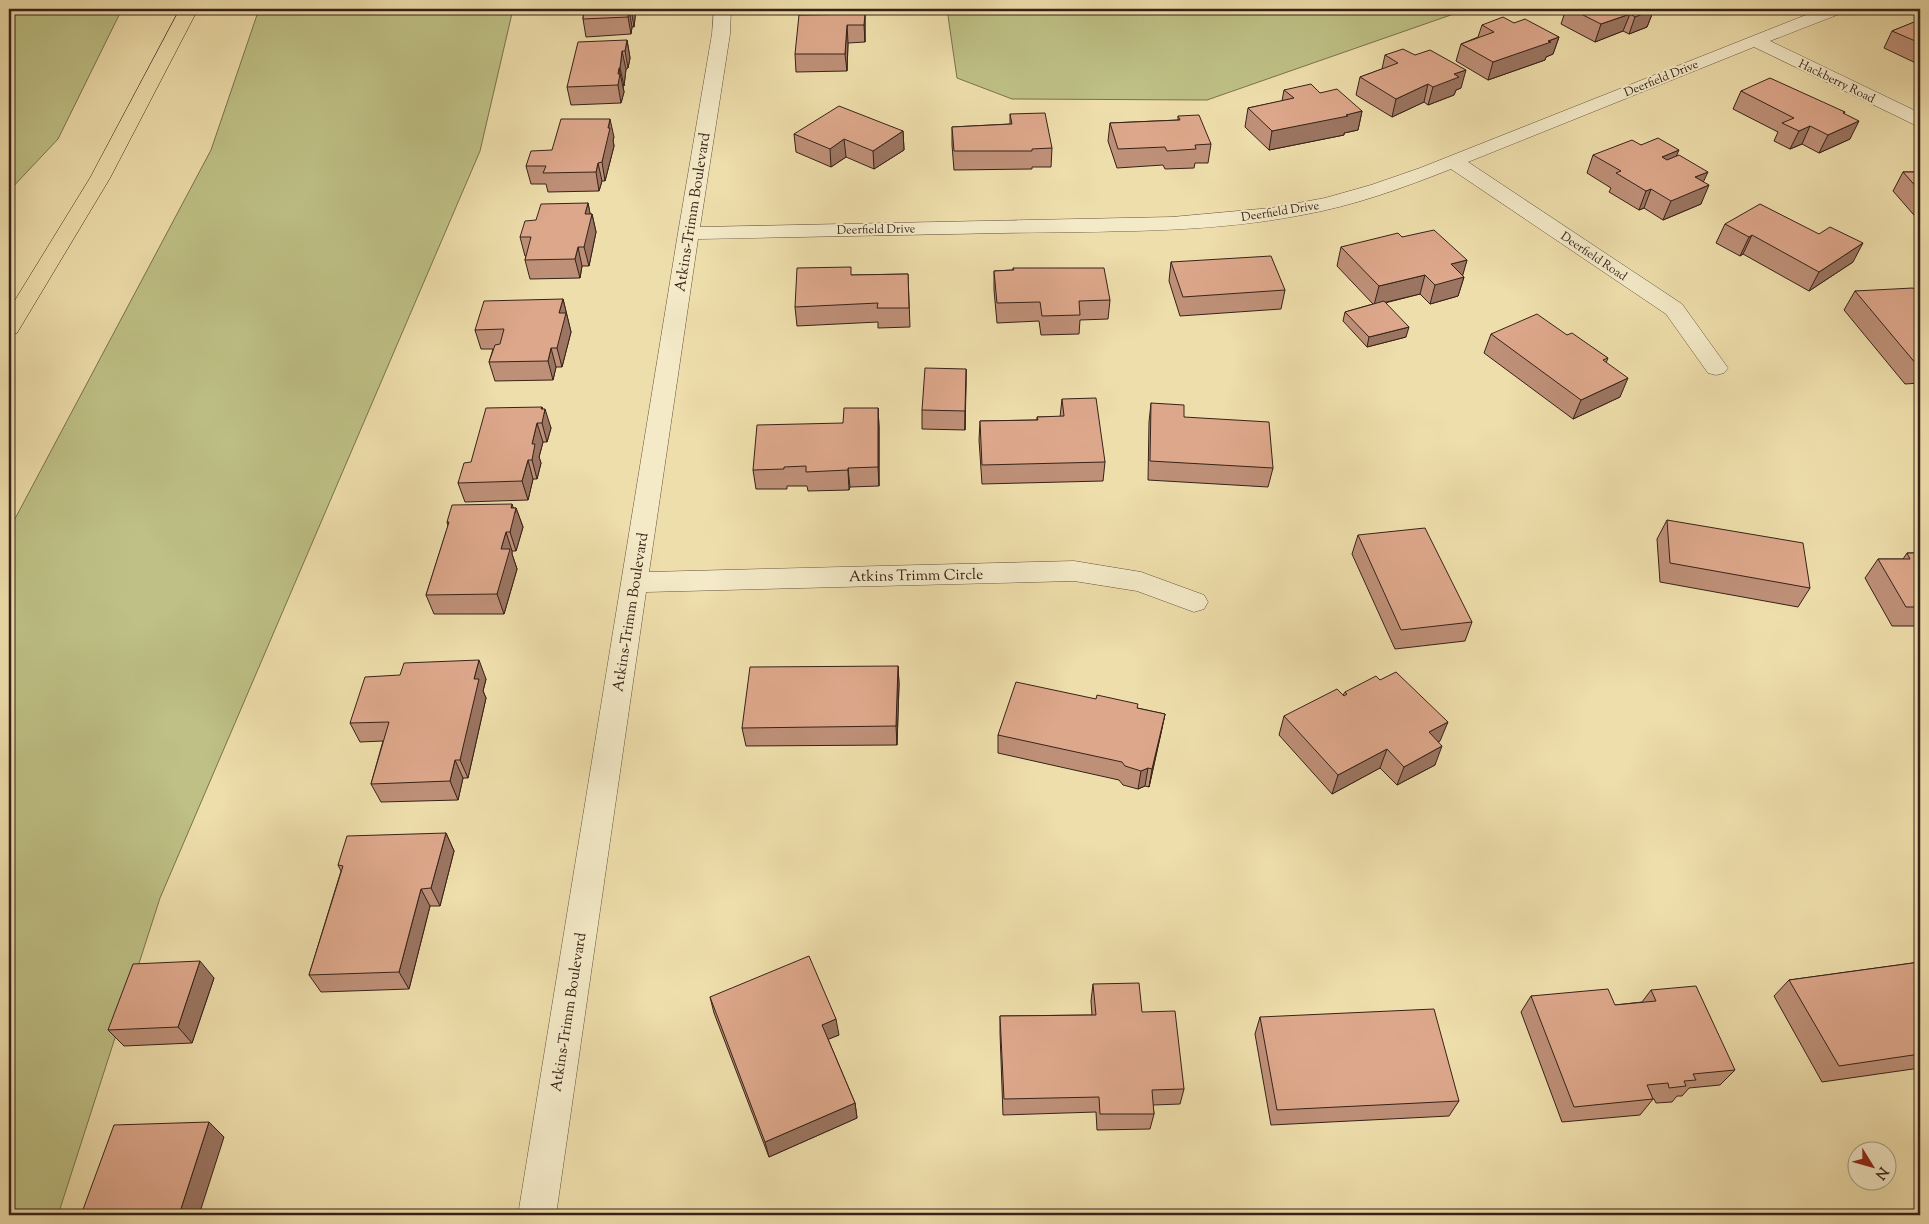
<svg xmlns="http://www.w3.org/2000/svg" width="1929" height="1224" font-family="'Sorts Mill Goudy',serif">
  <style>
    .green { fill: #bec085; stroke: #7a714e }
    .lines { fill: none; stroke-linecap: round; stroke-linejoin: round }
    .street-casing { stroke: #65513d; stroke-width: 1 }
    .highway-casing { stroke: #372218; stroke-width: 1 }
    .street { fill: #f4eac8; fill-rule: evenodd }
    .highway { fill: #eedeab; fill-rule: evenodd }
    .wall { fill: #be9078; stroke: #372218 }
    .shaded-wall { fill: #9b7561; stroke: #372218 }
    .building { fill: #dda78b; stroke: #372218 }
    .labels { text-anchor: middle; stroke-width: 4; stroke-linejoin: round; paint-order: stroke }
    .far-street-label { font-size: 12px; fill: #372218; stroke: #f4eac8 }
    .street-label { font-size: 15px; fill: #372218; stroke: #f4eac8 }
  </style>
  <rect width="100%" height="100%" fill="#eedeab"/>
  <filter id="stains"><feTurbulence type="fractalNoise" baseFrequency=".004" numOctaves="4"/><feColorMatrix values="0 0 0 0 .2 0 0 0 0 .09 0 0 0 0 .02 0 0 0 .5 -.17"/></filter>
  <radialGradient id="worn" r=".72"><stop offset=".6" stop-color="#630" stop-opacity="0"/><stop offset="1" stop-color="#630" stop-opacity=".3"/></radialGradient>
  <g class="green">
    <path d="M9 9H122L58 139 9 191Z"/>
    <path d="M259 9H513L480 151 160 898 58 1215H9V530L211 150Z"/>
    <path d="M947 9H1468L1207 100 1012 99 957 78Z"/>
  </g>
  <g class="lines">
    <defs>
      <path id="street" d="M714 9H731L730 34 700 227 1172 217 1271 208 1325 198 1371 185 1420 168 1821 9H1845L1842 13 1770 41 1920 113V126L1913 124 1754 47 1468 162 1682 304 1728 368 1724 373 1716 375 1708 373 1666 314 1451 169C1403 188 1353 206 1302 215 1204 234 1103 231 1004 233 902 235 800 237 698 239L649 572 1074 561 1141 572 1204 595 1208 602 1204 609 1194 612 1137 591 1074 581 646 592 556 1215H518L678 233 712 34Z"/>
      <path id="highway" d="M180 9H198L110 178 17 333 9 335V310L90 178Z"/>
    </defs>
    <use href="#street" class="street-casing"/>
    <use href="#highway" class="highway-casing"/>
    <use href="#street" class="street"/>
    <use href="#highway" class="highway"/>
  </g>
  <g class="wall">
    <path d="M584 9H636L634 27H632L631 34 586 37 583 19Z"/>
    <path d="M805 9H847L848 11 806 14Z"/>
    <path d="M1566 9H1654L1647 27 1629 34 1623 31 1595 42 1561 24Z"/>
    <path d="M865 14V42L848 43 847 71 796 72 795 54Z"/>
    <path d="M1920 20V65L1884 48 1892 31Z"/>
    <path d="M1514 23 1559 37 1553 54 1546 57 1545 60 1488 80 1456 61 1461 44 1478 37 1482 25Z"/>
    <path d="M627 40 630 58 628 68 626 69 624 86H623L624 92 621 103 571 105 567 87Z"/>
    <path d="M1385 55 1461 88 1456 90 1454 95 1428 105 1424 102 1392 117 1356 95 1360 77 1382 69Z"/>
    <path d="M1284 90 1320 93 1362 111 1358 130 1344 133V135L1269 150 1245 127 1248 108 1282 101Z"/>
    <path d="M1741 91 1845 112 1844 114 1850 139 1819 153 1802 144 1790 149 1774 141 1778 132 1733 109Z"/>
    <path d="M1010 114 1052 148 1051 167H1032V169L954 170 952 145V127L1010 124Z"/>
    <path d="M1178 116 1211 144 1208 163H1195L1194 168 1165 169 1163 165 1117 168 1108 141 1110 123 1178 120Z"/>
    <path d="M903 131 904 150 874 169 846 157 831 167 796 152 794 134Z"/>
    <path d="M614 137 613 140 614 146 605 181H602L599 191 548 192 546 184H531L526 166 552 150Z"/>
    <path d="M1641 145 1676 156 1703 182 1701 204 1663 220 1644 208 1639 210 1609 192 1611 188 1587 173 1593 155Z"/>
    <path d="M1903 172H1920V222L1893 191Z"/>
    <path d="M588 203 590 214H592L596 232 589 266H582L580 278 530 279 525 260 526 256H525L520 237 536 220Z"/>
    <path d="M1725 224 1853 262 1809 291 1743 254 1740 256 1716 243Z"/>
    <path d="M1402 237 1467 260 1462 275 1464 277 1458 296 1430 304 1420 294 1385 303 1406 337 1367 347 1343 321 1345 312 1373 304 1337 266 1341 247Z"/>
    <path d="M1171 262 1285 290 1281 309 1180 316 1169 281Z"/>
    <path d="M1013 268 1110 300 1108 319 1080 320 1079 334 1041 335 1039 321 997 323 994 290V271L1013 270Z"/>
    <path d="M908 274 910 327 878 328V322L797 326 795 307 852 275Z"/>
    <path d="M1855 291 1920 296V383L1905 384 1844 310Z"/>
    <path d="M563 299 571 332 562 367H556L553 380 495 381 489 362 493 349H481L475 330Z"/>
    <path d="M1491 334 1567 335 1608 358 1606 363 1620 397 1573 419 1484 353Z"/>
    <path d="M966 369 965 430 922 429V410Z"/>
    <path d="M1062 399 1105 462 1103 481 982 484 979 440 980 421 1037 420V417H1060Z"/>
    <path d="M1151 403 1184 417 1273 468 1268 487 1148 480 1149 422Z"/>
    <path d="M542 407 551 428 547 442H543L539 457 541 463 537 479H533L528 500 465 502 458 483 471 462Z"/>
    <path d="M878 408 879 427V486L850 487 849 490 808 491 807 486H787V489H756L753 470 843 423Z"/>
    <path d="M513 508H516L523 527 516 551H512V554L517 569 504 614H434L426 595 448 526 447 522Z"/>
    <path d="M1667 520 1810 588 1798 607 1660 582 1657 539Z"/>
    <path d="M1358 535 1472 622 1465 641 1395 649 1352 554Z"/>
    <path d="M1907 553H1920V626H1892L1865 578 1878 559H1903Z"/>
    <path d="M898 666 899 684 897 745 746 746 742 728Z"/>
    <path d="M486 679 483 691 486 698 468 778H463L458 800 381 802 371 784 383 741 360 742 350 723Z"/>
    <path d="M1345 692 1440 741 1438 742 1435 765 1397 785 1380 768 1332 794 1279 735 1284 716 1343 695Z"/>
    <path d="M1137 708 1165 714 1161 733 1149 787 1145 786 1138 789 1123 785 1119 780 998 753V735Z"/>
    <path d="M446 833 454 851 440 906H430L409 989 321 992 309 975 341 871 338 865Z"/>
    <path d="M1920 962V1068L1822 1082 1774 996 1789 980Z"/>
    <path d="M214 978 192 1043 124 1046 108 1030Z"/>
    <path d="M1093 984 1142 1012 1184 1089 1180 1104 1153 1105 1154 1114 1150 1129 1097 1130 1096 1112 1003 1115 1000 1033V1016L1092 1015 1091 1001Z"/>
    <path d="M1651 990 1735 1070 1720 1085 1689 1088 1682 1096H1677L1672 1102 1656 1103 1654 1099H1653L1640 1115 1562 1122 1521 1012 1531 996 1615 1005 1642 1002Z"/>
    <path d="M710 997 839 1035 828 1039 855 1103 857 1118 769 1157 714 1013Z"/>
    <path d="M1260 1017 1459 1101 1449 1116 1271 1125 1255 1034Z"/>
  </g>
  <g class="shaded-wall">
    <path d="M629 9 632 27 631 34 628 17Z"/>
    <path d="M631 9H636L634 27Z"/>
    <path d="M1646 9H1654L1647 27 1629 34 1635 17Z"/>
    <path d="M865 14V42L864 25Z"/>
    <path d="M1630 14 1623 31 1595 42 1601 24Z"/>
    <path d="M847 25 848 43 847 71 845 54Z"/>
    <path d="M1559 37 1553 54 1546 57 1545 60 1488 80 1493 62Z"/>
    <path d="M627 40 630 58 628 68 625 51Z"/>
    <path d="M622 51 626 69 624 86 620 68Z"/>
    <path d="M619 68 624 92 621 103 618 85Z"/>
    <path d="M1466 70 1461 88 1456 90 1454 95 1428 105 1433 87 1454 74Z"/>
    <path d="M1428 84 1424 102 1392 117 1396 99Z"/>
    <path d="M1362 111 1358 130 1344 133V135L1269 150 1272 131Z"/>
    <path d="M610 119 614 137 613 140 614 146 605 181 602 162Z"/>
    <path d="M1859 121 1850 139 1819 153 1828 135Z"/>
    <path d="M1810 126 1802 144 1790 149 1799 131Z"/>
    <path d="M903 131 904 150 874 169 873 151Z"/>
    <path d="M844 139 846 157 831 167 830 149Z"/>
    <path d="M1679 150 1671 169 1662 157Z"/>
    <path d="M598 163 602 181 599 191 596 172Z"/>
    <path d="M1708 172 1700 189 1709 185 1701 204 1663 220 1671 201 1695 177Z"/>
    <path d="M1651 189 1644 208 1639 210 1646 191Z"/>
    <path d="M588 203 591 218 592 214 596 232 589 266 584 247 585 214Z"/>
    <path d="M1752 235 1743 254 1740 256 1749 237Z"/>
    <path d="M1863 243 1853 262 1809 291 1819 272Z"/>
    <path d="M578 247 582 266 580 278 575 259Z"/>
    <path d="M1467 260 1462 278 1464 277 1458 296 1430 304 1435 285 1451 264Z"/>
    <path d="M1425 275 1420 294 1374 305 1379 286Z"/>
    <path d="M563 299 571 332 562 367 557 348 559 313Z"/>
    <path d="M1409 327 1406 337 1367 347 1369 337Z"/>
    <path d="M551 348 556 367 553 380 548 361Z"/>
    <path d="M966 369V389L965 430V411Z"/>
    <path d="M1628 378 1620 397 1573 419 1581 400Z"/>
    <path d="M542 407 544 414 545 409 551 428 547 442 542 423 541 409Z"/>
    <path d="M878 408 879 427V486L878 467Z"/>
    <path d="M537 423 543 442 539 457 541 463 537 479 532 460V444Z"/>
    <path d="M528 460 533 479 528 500 522 481Z"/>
    <path d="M848 468 850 487 849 490 848 470Z"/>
    <path d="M512 504 515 513 516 508 523 527 516 551 510 532 511 508Z"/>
    <path d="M506 532 512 551V554L517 569 504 614 497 594 501 549Z"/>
    <path d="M479 660 486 679 483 691 486 698 468 778 460 760 474 679Z"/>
    <path d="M898 666 899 684 897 745 896 726Z"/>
    <path d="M1165 714 1161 733 1149 787 1152 769Z"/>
    <path d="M1448 722 1440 741 1422 751 1429 732Z"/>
    <path d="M1442 746 1435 765 1397 785 1404 767Z"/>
    <path d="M1387 749 1380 768 1332 794 1338 775Z"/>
    <path d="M455 760 463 778 458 800 450 781Z"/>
    <path d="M1148 768 1145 786 1138 789 1141 771Z"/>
    <path d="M446 833 454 851 440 906 431 888Z"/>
    <path d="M421 889 430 906 409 989 399 972Z"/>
    <path d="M200 961 214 978 192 1043 178 1027Z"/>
    <path d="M836 1019 839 1035 824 1041 822 1025Z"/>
    <path d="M855 1103 857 1118 769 1157 765 1142Z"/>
    <path d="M209 1122 224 1137 199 1215H179Z"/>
  </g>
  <g class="building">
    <path d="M584 9H631H629L628 17 583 19Z"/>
    <path d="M1571 9H1651L1653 10 1635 17 1630 14 1601 24Z"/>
    <path d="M865 14 864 25H847L845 54H795L799 15Z"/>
    <path d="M1503 17 1514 23 1525 19 1559 37 1548 41 1551 42 1493 62 1461 44 1494 32 1482 25Z"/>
    <path d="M1919 20H1920V43L1892 31Z"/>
    <path d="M627 40 625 51H622L620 68H619L618 74H620L618 85 567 87 578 42Z"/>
    <path d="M1403 49 1415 55 1430 50 1466 70 1454 74 1459 77 1433 87 1428 84 1396 99 1360 77 1398 63 1385 55Z"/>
    <path d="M1770 78 1845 112 1843 113 1859 121 1828 135 1810 126 1799 131 1782 123 1794 118 1741 91Z"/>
    <path d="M1311 84 1320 93 1337 89 1362 111 1346 115 1348 116 1272 131 1248 108 1294 98 1284 90Z"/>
    <path d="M839 106 903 131 873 151 844 139 830 149 794 134Z"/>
    <path d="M1045 113 1052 148 1032 149V151H954L952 127 1012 124 1010 114Z"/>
    <path d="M1199 115 1211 144 1195 145 1196 149 1167 151 1165 147 1118 149 1110 123 1180 120 1178 116Z"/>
    <path d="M561 119H610L608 128H610L602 162 598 163 596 172 543 173 546 166H526L531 151 552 150Z"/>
    <path d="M1658 138 1679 150 1662 157 1667 160 1679 155 1708 172 1695 177 1709 185 1671 201 1651 189 1646 191 1616 173 1621 171 1593 155 1632 140 1641 145Z"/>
    <path d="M1903 172H1920V191Z"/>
    <path d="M588 203 585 214H592L584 247H578L575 259 525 260 531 237H520L525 221 536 220 541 204Z"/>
    <path d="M1760 204 1819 234 1830 227 1863 243 1819 272 1752 235 1749 237 1725 224Z"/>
    <path d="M1434 230 1467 260 1451 264 1464 277 1435 285 1425 275 1379 286 1341 247 1398 233 1402 237Z"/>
    <path d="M1271 256 1285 290 1183 297 1171 262Z"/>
    <path d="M851 267V275L908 274 909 308H877L878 303 795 307 797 268Z"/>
    <path d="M1013 268H1104L1110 300 1079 301 1080 315 1042 316 1040 302 997 303 994 271 1014 270Z"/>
    <path d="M1913 288 1920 296V364L1917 365 1855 291Z"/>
    <path d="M563 299 559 313H566L557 348H551L548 361 489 362 495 345 500 344 504 329 475 330 484 301Z"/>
    <path d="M1384 301 1409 327 1369 337 1345 312Z"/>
    <path d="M1537 314 1567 335 1572 333 1608 358 1603 360 1628 378 1581 400 1491 334Z"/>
    <path d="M925 368 966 369 965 411 922 410Z"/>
    <path d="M1096 398 1105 462 982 465 980 421 1038 420 1037 417 1064 416 1062 399Z"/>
    <path d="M1151 403 1184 405V417L1269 422 1273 468 1150 461Z"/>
    <path d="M542 407 541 409H545L542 423H537L532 444H535L532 460H528L522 481 458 483 464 463 471 462 486 408Z"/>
    <path d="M844 408H878V467L848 468V470L806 472V466L784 467V469L753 470 757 425 843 423Z"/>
    <path d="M512 504 511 508H516L510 532H506L501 549H510L497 594 426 595 449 522H447L452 505Z"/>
    <path d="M1667 520 1803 543 1810 588 1670 563Z"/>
    <path d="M1425 528 1472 622 1401 630 1358 535Z"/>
    <path d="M1907 553H1920V607H1906L1878 559H1910Z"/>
    <path d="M479 660 474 679H479L460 760H455L450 781 371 784 389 722 350 723 365 677 400 675 404 663Z"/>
    <path d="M898 666 896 726 742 728 750 667Z"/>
    <path d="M1396 672 1448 722 1429 732 1442 746 1404 767 1387 749 1338 775 1284 716 1337 689 1344 696 1347 694 1345 692 1376 676 1380 680Z"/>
    <path d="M1016 682 1096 699 1097 695 1138 704 1137 708 1165 714 1152 769 1148 768 1141 771 1125 766 1122 762 998 735Z"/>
    <path d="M446 833 431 888 421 889 399 972 309 975 343 866 338 865 347 836Z"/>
    <path d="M809 956 836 1019 822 1025 855 1103 765 1142 710 997Z"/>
    <path d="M200 961 178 1027 108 1030 133 964Z"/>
    <path d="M1920 962V1054L1839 1066 1789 980Z"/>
    <path d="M1139 983 1142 1012 1175 1011 1184 1089 1152 1090 1154 1114H1100L1099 1097 1004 1099 1000 1016 1096 1015 1093 984Z"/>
    <path d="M1696 986 1735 1070 1693 1074 1696 1080 1684 1081 1686 1086 1669 1088 1668 1083 1647 1085 1653 1099 1574 1107 1531 996 1608 989 1615 1005 1656 1001 1651 990Z"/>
    <path d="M1434 1009 1459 1101 1277 1110 1260 1017Z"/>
    <path d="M209 1122 179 1215H81L114 1125Z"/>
  </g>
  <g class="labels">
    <g class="far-street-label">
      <text transform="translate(1661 78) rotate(-22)" y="4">Deerfield Drive</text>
      <text transform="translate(1837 81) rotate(26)" y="4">Hackberry Road</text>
      <text transform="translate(1280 211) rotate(-9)" y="4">Deerfield Drive</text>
      <text transform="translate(876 229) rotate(-1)" y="4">Deerfield Drive</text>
      <text transform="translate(1594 256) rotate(34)" y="4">Deerfield Road</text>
    </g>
    <g class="street-label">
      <text transform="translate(692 212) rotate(-81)" y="5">Atkins-Trimm Boulevard</text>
      <text transform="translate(916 575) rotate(-1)" y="5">Atkins Trimm Circle</text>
      <text transform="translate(630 612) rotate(-81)" y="5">Atkins-Trimm Boulevard</text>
      <text transform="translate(568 1012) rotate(-81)" y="5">Atkins-Trimm Boulevard</text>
    </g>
  </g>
  <rect width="1929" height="1224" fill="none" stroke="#eedeab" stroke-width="30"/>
  <rect x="10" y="10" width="1909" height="1204" fill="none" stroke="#372218" stroke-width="2.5"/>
  <rect x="15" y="15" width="1899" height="1194" fill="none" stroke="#372218"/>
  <g transform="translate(1872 1166) rotate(127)"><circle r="24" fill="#f4eac8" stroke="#a89a82"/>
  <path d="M0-4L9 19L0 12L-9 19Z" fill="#8f2418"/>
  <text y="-8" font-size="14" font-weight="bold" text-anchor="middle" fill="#372218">N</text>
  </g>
  <rect width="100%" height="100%" filter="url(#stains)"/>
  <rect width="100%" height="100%" fill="url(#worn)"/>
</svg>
